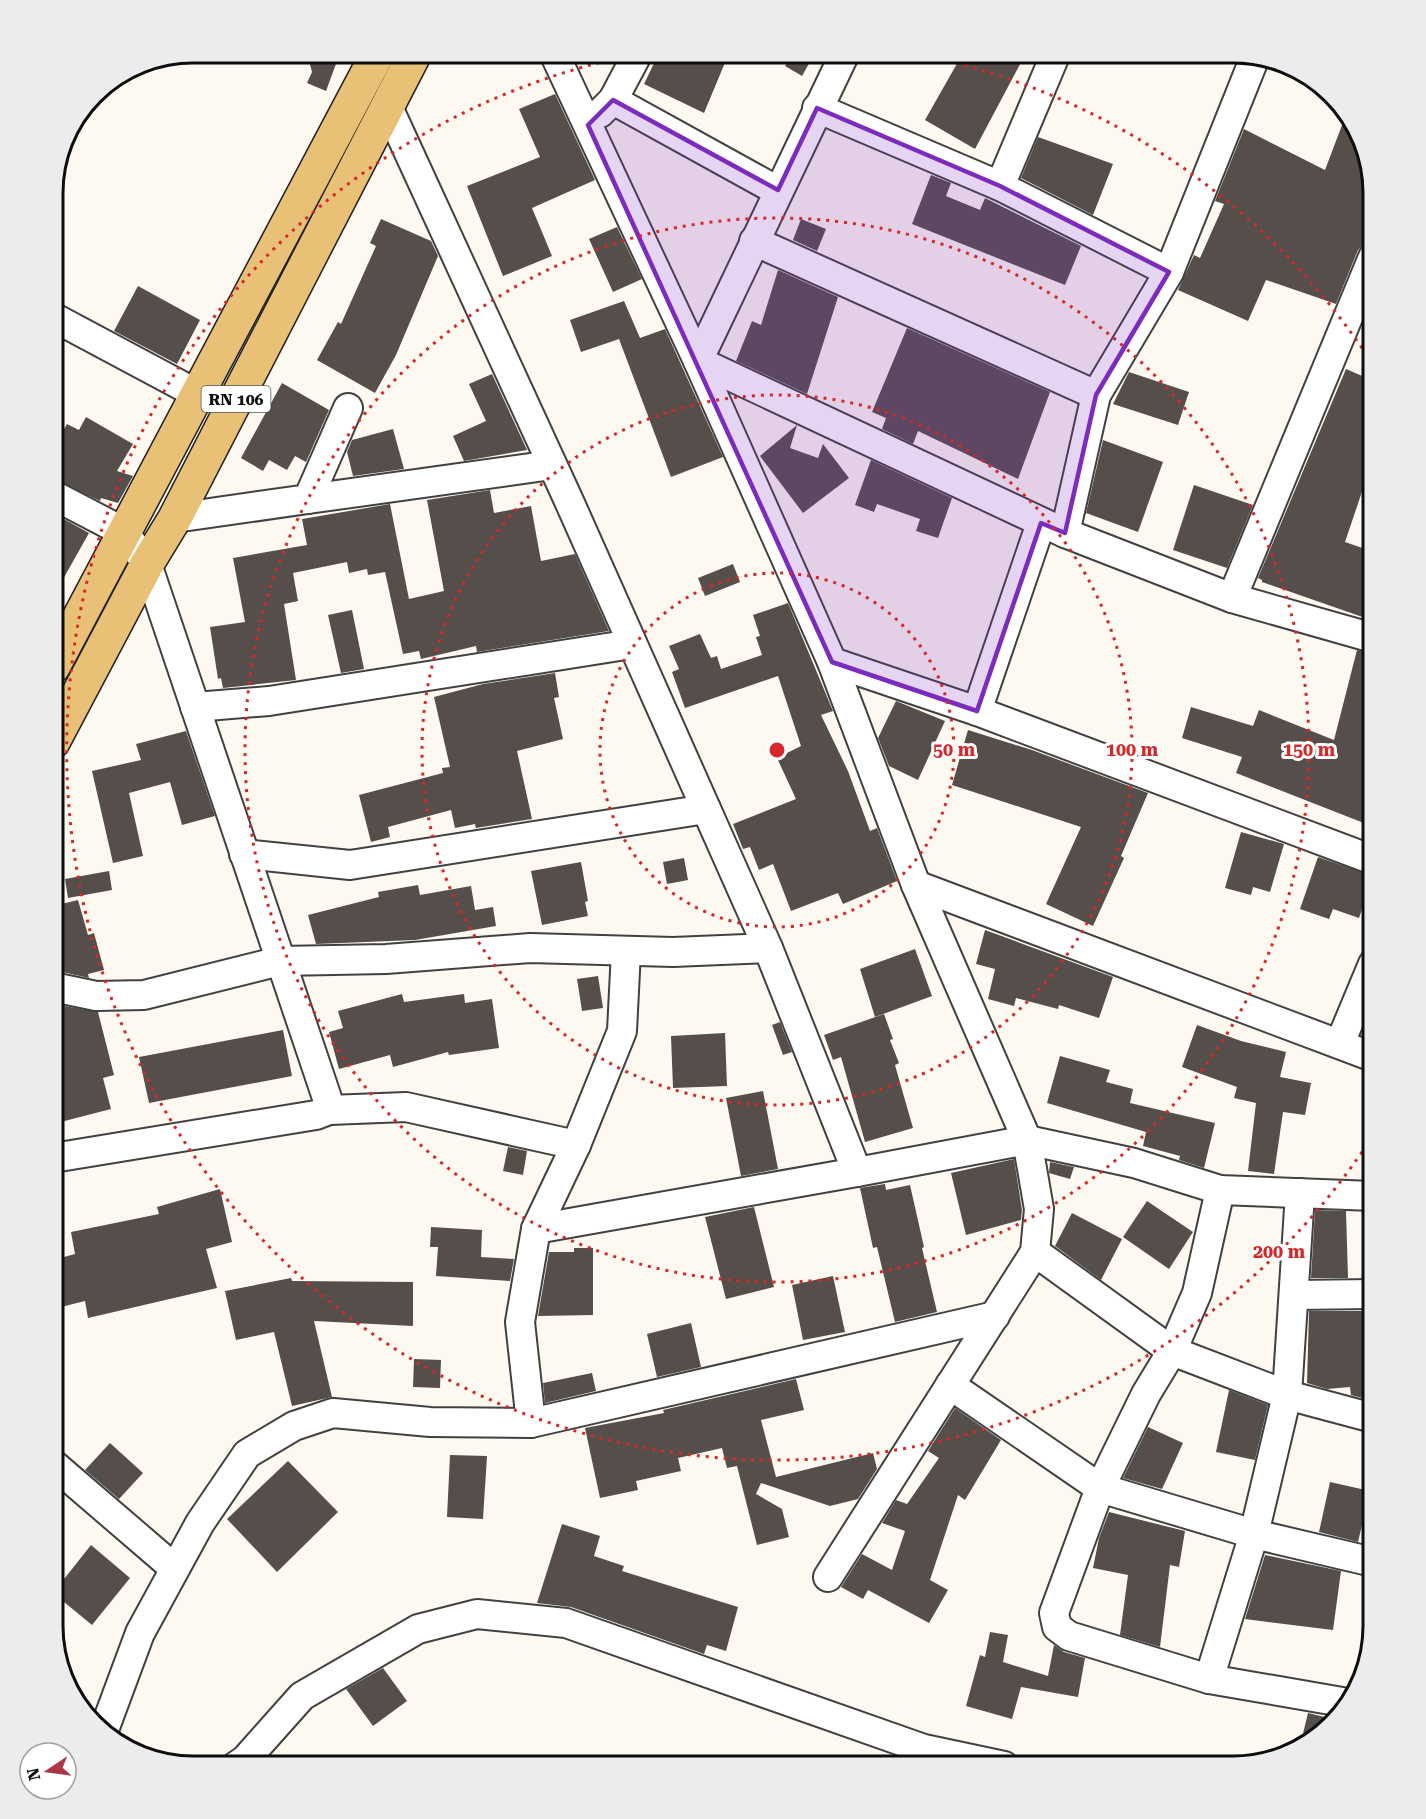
<svg xmlns="http://www.w3.org/2000/svg" width="1426" height="1819" font-family="'Roboto Serif',serif">
  <style>
    .building { fill: #554e4b }
    .lines { fill: none; stroke-linecap: round; stroke-linejoin: round }
    .street-casing { stroke: #414141; stroke-width: 32 }
    .primary-casing { stroke: #1f1f1f; stroke-width: 36 }
    .street { stroke: #fff; stroke-width: 28 }
    .primary { stroke: #e8c076; stroke-width: 33 }
    .marked { fill: #7b2cbf; fill-opacity: 0.2; stroke: #7b2cbf; stroke-width: 4.5; stroke-linejoin: round }
    .ring { fill: none; stroke: #d62828; stroke-width: 3; stroke-dasharray: 3 6 }
    .labels { text-anchor: middle; stroke-width: 6; stroke-linejoin: round; paint-order: stroke }
    .shield { fill: #fff; stroke: #565656; stroke-width: 1.5 }
    .shield-label { font-size: 16px; font-weight: bold; fill: #0e0e0e }
    .rim { fill: none; stroke: #0e0e0e; stroke-width: 3 }
    .centre { fill: #d62828; stroke: #fff; stroke-width: 3 }
    .ring-label { font-size: 18px; text-anchor: middle; font-weight: bold; fill: #d62828; stroke: #fff; stroke-width: 6; stroke-linejoin: round; paint-order: stroke }
  </style>
  <rect width="100%" height="100%" fill="#fdf9f0"/>
  <g class="building">
    <path d="M307 53H340L326 91 307 83 312 72Z"/>
    <path d="M659 53H729L704 113 644 84Z"/>
    <path d="M792 53H815L802 76 785 66Z"/>
    <path d="M963 53H1026L975 149 925 120Z"/>
    <path d="M555 94 595 180 532 208 552 256 503 276 467 186 540 157 519 109Z"/>
    <path d="M1347 112 1350 115 1374 193V241L1363 244 1358 250 1336 304 1266 280 1248 321 1178 290 1194 255 1200 258 1224 204 1215 201 1244 129 1325 170Z"/>
    <path d="M1038 137 1113 164 1093 215 1021 178Z"/>
    <path d="M931 175 951 183 946 196 980 210 985 198 1081 246 1065 285 912 224Z"/>
    <path d="M381 219 431 241 438 256 396 355 375 393 317 360 338 322 341 324 376 246 370 243Z"/>
    <path d="M801 219 826 229 817 251 793 240Z"/>
    <path d="M617 227 642 279 613 292 589 239Z"/>
    <path d="M778 270 838 297 807 394 736 361 752 321 761 325Z"/>
    <path d="M138 286 200 320 177 364 114 331Z"/>
    <path d="M624 301 640 338 665 329 723 457 671 477 619 339 581 352 570 320Z"/>
    <path d="M907 328 1050 392 1018 479 918 431 913 444 882 429 886 418 872 412Z"/>
    <path d="M1346 369 1374 381V456L1345 542 1374 552V621L1262 582V580L1258 578Z"/>
    <path d="M1129 372 1189 392 1178 425 1113 404Z"/>
    <path d="M492 374 527 450 464 461 453 436 486 421 469 384Z"/>
    <path d="M282 383 329 410 306 462 295 456 287 470 269 460 263 471 241 458Z"/>
    <path d="M86 417 133 444 117 471 133 476 118 503 101 498 100 501 53 479V448L67 424 79 430Z"/>
    <path d="M797 425 790 448 818 458 823 444 849 478 803 513 760 456Z"/>
    <path d="M393 429 404 469 353 476 347 452 352 440Z"/>
    <path d="M1103 440 1163 462 1138 532 1086 513Z"/>
    <path d="M871 460 952 498 938 538 916 531 920 519 877 504 874 512 855 505Z"/>
    <path d="M1194 485 1253 505 1227 568 1173 550Z"/>
    <path d="M490 490 494 513 531 506 541 561 575 554 609 631 477 652 476 646 421 659 419 651 403 654 385 572 368 575 367 569 349 573 347 562 293 573 298 601 284 604 296 680 223 688 221 678 218 679 210 627 245 622 233 558 307 545 302 519 390 504 409 599 444 591 427 500Z"/>
    <path d="M53 513 89 533 53 597Z"/>
    <path d="M733 564 740 582 705 596 698 578Z"/>
    <path d="M788 603 833 711 821 715 848 771 870 831 877 828 897 881 843 904 838 893 791 911 773 864 759 870 750 847 743 849 733 824 796 799 777 758 801 746 778 676 685 708 672 672 679 669 669 646 700 634 711 658 717 656 721 669 762 655 756 637 760 636 753 615Z"/>
    <path d="M352 610 364 669 341 673 328 615Z"/>
    <path d="M1357 650 1374 654V827L1236 773 1242 757 1182 738 1191 707 1253 726 1259 710 1334 740Z"/>
    <path d="M555 673 559 697 554 698 563 739 517 751 532 819 476 828 475 824 455 828 451 810 388 827 390 837 371 842 359 795 443 773 442 768 450 767 434 697 483 684Z"/>
    <path d="M896 701 945 721 918 780 889 766 878 738Z"/>
    <path d="M968 730 1032 750 1148 793 1121 856 1124 858 1093 926 1046 904 1081 827 952 785Z"/>
    <path d="M186 731 215 816 182 825 170 782 129 793 143 856 113 863 92 771 141 760 136 744Z"/>
    <path d="M1241 832 1284 844 1270 892 1253 887 1251 895 1225 888Z"/>
    <path d="M1318 857 1373 876 1359 918 1333 909 1329 919 1300 909Z"/>
    <path d="M684 858 688 880 667 884 663 862Z"/>
    <path d="M581 862 588 901 585 902 588 916 542 925 531 871Z"/>
    <path d="M109 871 112 890 68 898 65 879Z"/>
    <path d="M418 885 420 895 471 886 475 910 493 907 496 926 415 940 316 944 308 915 379 897 378 892Z"/>
    <path d="M78 900 88 935 94 933 104 970 88 974 89 978 58 971 53 952V906Z"/>
    <path d="M985 930 1113 977 1099 1018 1059 1005 1058 1009 1016 998 1014 1006 988 999 995 969 976 964Z"/>
    <path d="M915 949 932 996 875 1017 860 969Z"/>
    <path d="M598 976 603 1008 582 1011 577 979Z"/>
    <path d="M402 994 404 1002 464 994 465 1003 492 999 499 1048 449 1055 448 1052 393 1067 390 1055 339 1069 329 1032 343 1028 338 1011Z"/>
    <path d="M53 1004 98 1012 114 1075 103 1078 111 1109 53 1124Z"/>
    <path d="M884 1014 893 1039 890 1040 899 1063 895 1065 913 1128 865 1142 841 1057 833 1060 824 1035Z"/>
    <path d="M780 1022 792 1052 783 1055 772 1025Z"/>
    <path d="M1197 1025 1241 1041 1286 1052 1280 1077 1311 1083 1305 1115 1283 1112 1274 1174 1248 1171 1256 1103 1234 1098 1237 1087 1182 1067Z"/>
    <path d="M283 1030 292 1076 149 1103 139 1057Z"/>
    <path d="M725 1033 727 1086 673 1088 671 1036Z"/>
    <path d="M1060 1056 1110 1070 1106 1082 1133 1089 1130 1103 1215 1123 1204 1168 1179 1160 1180 1156 1143 1146 1146 1132 1047 1103Z"/>
    <path d="M763 1091 778 1169 741 1176 726 1098Z"/>
    <path d="M508 1147 527 1151 523 1175 503 1171Z"/>
    <path d="M1014 1159 1022 1210 1021 1220 966 1235 951 1173Z"/>
    <path d="M1050 1162 1074 1167 1070 1179 1049 1173Z"/>
    <path d="M885 1184 886 1190 910 1185 924 1247 922 1248 937 1312 895 1322 877 1247 873 1248 860 1188Z"/>
    <path d="M220 1189 232 1242 206 1249 217 1288 88 1318 85 1301 53 1309V1260L75 1254 71 1232 159 1214 157 1207Z"/>
    <path d="M1147 1201 1193 1232 1169 1269 1123 1237Z"/>
    <path d="M754 1207 774 1287 726 1299 705 1217Z"/>
    <path d="M1315 1210 1346 1211 1348 1278H1311Z"/>
    <path d="M1072 1213 1122 1239 1101 1280 1055 1246Z"/>
    <path d="M431 1227 482 1230 481 1257 514 1259 510 1281 436 1276 438 1247H430Z"/>
    <path d="M574 1248H593V1315L538 1316 549 1252H574Z"/>
    <path d="M833 1276 845 1332 803 1340 792 1285Z"/>
    <path d="M291 1278 292 1281 413 1282V1326L314 1321 332 1397 292 1406 274 1332 236 1340 225 1291Z"/>
    <path d="M1373 1311V1401L1351 1395 1350 1387 1327 1389 1307 1383 1309 1311Z"/>
    <path d="M691 1323 701 1367 657 1377 647 1334Z"/>
    <path d="M414 1359 441 1360 440 1388 413 1387Z"/>
    <path d="M592 1373 596 1391 545 1403 543 1383Z"/>
    <path d="M796 1379 804 1410 761 1420 776 1477 873 1453 877 1469 858 1499 830 1506 761 1483 756 1494 782 1509 789 1537 757 1545 737 1466 727 1468 722 1448 678 1458 681 1471 636 1481 638 1490 600 1498 585 1428 664 1413 663 1410Z"/>
    <path d="M1229 1390 1268 1405 1255 1460 1216 1452Z"/>
    <path d="M955 1408 1001 1440 965 1500 958 1495 930 1580 948 1590 929 1623 868 1590 863 1599 841 1587 862 1554 892 1570 905 1531 882 1523 896 1500 907 1504 939 1458 928 1451Z"/>
    <path d="M1148 1427 1183 1443 1162 1489 1123 1478Z"/>
    <path d="M110 1443 143 1473 119 1499 85 1470Z"/>
    <path d="M450 1455 487 1456 483 1519 447 1517Z"/>
    <path d="M288 1461 338 1512 277 1572 227 1519Z"/>
    <path d="M1330 1482 1370 1491 1358 1542 1319 1532Z"/>
    <path d="M1109 1512 1185 1531 1179 1567 1170 1565 1160 1647 1120 1635 1128 1575 1093 1568 1099 1538Z"/>
    <path d="M562 1524 600 1536 594 1556 624 1566 622 1571 738 1607 726 1651 707 1645 704 1654 571 1607 537 1603Z"/>
    <path d="M91 1545 130 1578 92 1625 53 1593Z"/>
    <path d="M1265 1555 1341 1571 1333 1630 1245 1619Z"/>
    <path d="M990 1632 1008 1635 1003 1662 1048 1676 1054 1645 1064 1652 1085 1658 1078 1697 1021 1687 1012 1719 966 1706 980 1655 985 1657Z"/>
    <path d="M383 1668 407 1701 373 1726 346 1689Z"/>
    <path d="M1308 1713 1333 1719 1311 1743 1300 1746Z"/>
  </g>
  <g class="lines">
    <defs>
      <g id="street">
        <path d="M554 53 698 361 832 662 916 885 1027 1140 1039 1209 1035 1252 828 1577"/>
        <path d="M845 53 698 361 1065 533 1232 598 1373 638"/>
        <path d="M613 100 776 190 777 192"/>
        <path d="M387 105 569 501 768 948 857 1172 1027 1140 1134 1163 1220 1190 1373 1196"/>
        <path d="M817 108 1000 186 1056 53"/>
        <path d="M600 113 613 100 638 53"/>
        <path d="M1000 186 1169 272"/>
        <path d="M754 241 1096 395"/>
        <path d="M53 317 199 395"/>
        <path d="M308 499 552 465"/>
        <path d="M175 518 308 499 348 408"/>
        <path d="M1065 533 1096 395 1169 272 1255 57"/>
        <path d="M1232 598 1373 257"/>
        <path d="M832 662 977 711 1373 860"/>
        <path d="M195 707 269 701 632 644"/>
        <path d="M977 711 1041 523"/>
        <path d="M244 854 350 865 706 809"/>
        <path d="M916 885 1373 1057"/>
        <path d="M53 987 96 996 144 995 280 961 386 959 530 948 673 952 768 948"/>
        <path d="M1340 1043 1373 964"/>
        <path d="M329 1110 406 1107 576 1145"/>
        <path d="M53 1158 316 1115 329 1110 327 1098 147 564 124 532 53 495"/>
        <path d="M1220 1190 1197 1293 1172 1351 1146 1394 1100 1488 1054 1613 1057 1627 1069 1636 1209 1679 1348 1703"/>
        <path d="M536 1229 857 1172"/>
        <path d="M1035 1252 1172 1351 1287 1395 1373 1418"/>
        <path d="M1294 1295 1373 1294"/>
        <path d="M950 1385 1100 1488 1254 1534 1373 1562"/>
        <path d="M531 1423 520 1322 536 1229 576 1145 622 1031 626 951"/>
        <path d="M53 1464 174 1568"/>
        <path d="M1209 1679 1254 1534 1287 1395 1300 1193"/>
        <path d="M104 1730 140 1633 200 1523 247 1454 294 1426 333 1413 430 1422 531 1423 995 1316"/>
        <path d="M236 1766 245 1760 302 1696 418 1629 477 1614 566 1623 924 1749 1004 1766"/>
      </g>
      <g id="primary">
        <path d="M53 667 378 53"/>
        <path d="M53 742 147 564 175 518 415 53"/>
      </g>
    </defs>
    <use href="#street" class="street-casing"/>
    <use href="#primary" class="primary-casing"/>
    <use href="#street" class="street"/>
    <use href="#primary" class="primary"/>
  </g>
  <path class="marked" d="M613 100 778 190 817 108 1000 186 1169 272 1096 395 1065 533 1041 523 977 711 832 662 588 125Z"/>
  <g class="ring">
    <circle cx="777" cy="750" r="177"/>
    <circle cx="777" cy="750" r="355"/>
    <circle cx="777" cy="750" r="532"/>
    <path d="M1372 1137A710 710 0 1 1 642 53M912 53A710 710 0 0 1 1372 363"/>
  </g>
  <g class="labels">
    <rect class="shield" x="201.5" y="386" width="69" height="26" rx="4.5"/>
    <g class="shield-label">
      <text x="236" y="405">RN 106</text>
    </g>
  </g>
  <path d="M0 0H1426V1819H0ZM193 63H1233A130 130 0 0 1 1363 193V1626A130 130 0 0 1 1233 1756H193A130 130 0 0 1 63 1626V193A130 130 0 0 1 193 63Z" fill="#ececec" fill-rule="evenodd"/>
  <path class="rim" d="M193 63H1233A130 130 0 0 1 1363 193V1626A130 130 0 0 1 1233 1756H193A130 130 0 0 1 63 1626V193A130 130 0 0 1 193 63Z"/>
  <circle cx="777" cy="750" r="9" class="centre"/>
  <g class="ring-label">
    <text x="954" y="756">50 m</text>
    <text x="1132" y="756">100 m</text>
    <text x="1309" y="756">150 m</text>
    <text x="1279" y="1258">200 m</text>
  </g>
  <g transform="translate(48 1771) rotate(257)"><circle r="28" fill="#ffffff" stroke="#9f9f9f" stroke-width="1.5"/>
  <path d="M0-4.5L10 22L0 15L-10 22Z" fill="#ad3749"/>
  <text y="-9" font-size="16" font-weight="bold" text-anchor="middle" fill="#0e0e0e">N</text>
  </g>
</svg>
